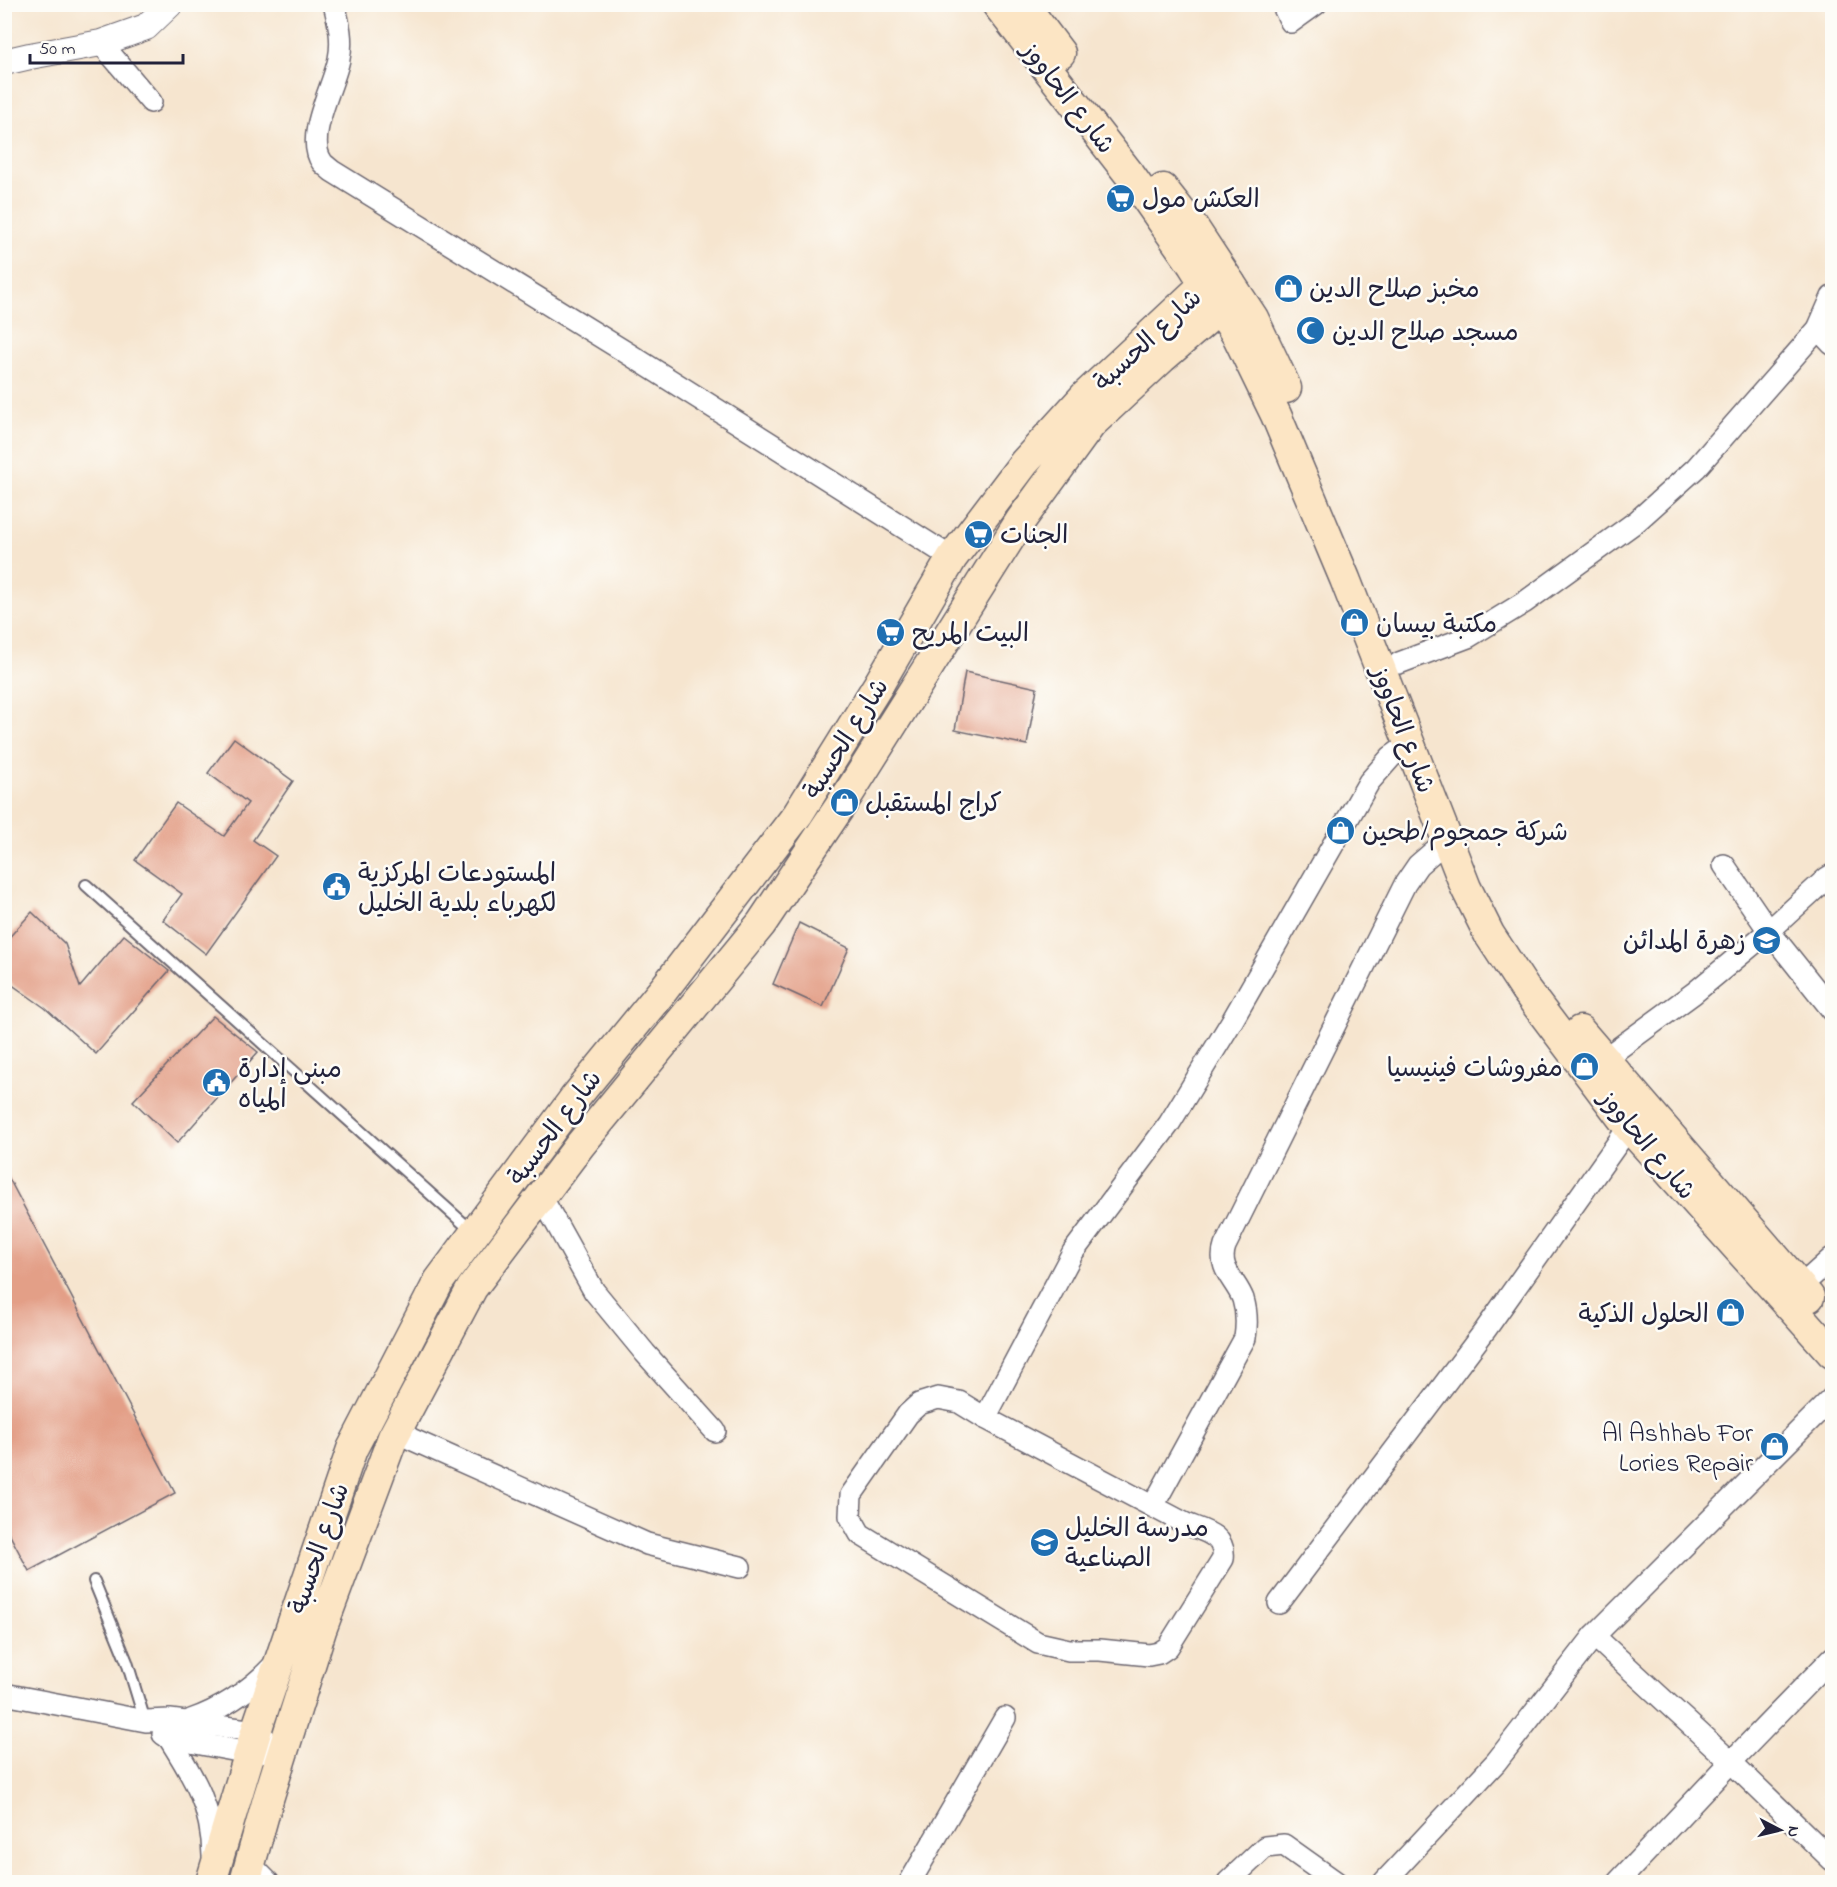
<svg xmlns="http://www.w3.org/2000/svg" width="1837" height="1887" font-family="'Indie Flower','Playpen Sans Arabic',sans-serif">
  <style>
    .building { fill: #e39f87 }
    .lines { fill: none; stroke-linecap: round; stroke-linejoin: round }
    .service-casing { stroke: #6c666f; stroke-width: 14 }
    .minor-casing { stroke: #6c666f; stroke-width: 24 }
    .tertiary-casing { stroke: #6c666f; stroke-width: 28 }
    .secondary-casing { stroke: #6c666f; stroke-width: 33 }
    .service { stroke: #fff; stroke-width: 10 }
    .minor { stroke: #fff; stroke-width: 21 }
    .tertiary { stroke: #fff; stroke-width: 26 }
    .secondary { stroke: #fce5c4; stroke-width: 30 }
    .labels { text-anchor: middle; stroke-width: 5; stroke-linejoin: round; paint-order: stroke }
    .street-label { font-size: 26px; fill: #22223b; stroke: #fdfcf7 }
    .poi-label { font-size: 26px; fill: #22223b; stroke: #fdfcf7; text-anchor: start }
  </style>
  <rect width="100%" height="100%" fill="#fdfcf7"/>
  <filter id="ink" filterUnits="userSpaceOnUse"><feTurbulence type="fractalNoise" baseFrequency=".0167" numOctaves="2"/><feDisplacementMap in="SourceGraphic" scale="12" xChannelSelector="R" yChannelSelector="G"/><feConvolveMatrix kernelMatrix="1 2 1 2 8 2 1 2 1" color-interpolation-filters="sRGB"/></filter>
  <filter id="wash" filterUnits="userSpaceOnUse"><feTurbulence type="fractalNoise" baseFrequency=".008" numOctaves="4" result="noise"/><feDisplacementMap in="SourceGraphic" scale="24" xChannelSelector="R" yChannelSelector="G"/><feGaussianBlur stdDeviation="1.35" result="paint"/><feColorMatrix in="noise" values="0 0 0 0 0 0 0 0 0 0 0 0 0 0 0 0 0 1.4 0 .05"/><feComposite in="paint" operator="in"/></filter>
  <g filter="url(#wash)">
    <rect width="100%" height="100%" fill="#f6e5cf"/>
    <g id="blocks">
      <g class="building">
        <path d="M965 672 1037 688 1027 745 955 730Z"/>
        <path d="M234 738 293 781 253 840 276 856 206 954 163 920 182 894 135 860 176 803 224 836 248 803 208 773Z"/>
        <path d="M32 912 65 944 80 987 124 935 169 971 96 1054 45 1008 4 979V943Z"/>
        <path d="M799 923 849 948 823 1007 773 984Z"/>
        <path d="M213 1016 258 1052 177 1143 133 1101Z"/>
        <path d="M4 1169 175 1493 29 1571 4 1524Z"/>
      </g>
    </g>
  </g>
  <g filter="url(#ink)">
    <use href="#blocks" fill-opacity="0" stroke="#6c666f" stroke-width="1.5"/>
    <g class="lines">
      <defs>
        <g id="service">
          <path d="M86 885 472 1231"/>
          <path d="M94 1581 127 1662 145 1721"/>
        </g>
        <g id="minor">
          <path d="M334 4C339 23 343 40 339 59 334 86 304 137 322 162 324 165 329 168 332 171L632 356 952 558"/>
          <path d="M1282 4 1291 22 1316 4"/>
          <path d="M101 43 151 102"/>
          <path d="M1818 329 1832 344"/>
          <path d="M1399 663 1468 637 1525 602 1637 521 1696 468 1818 329 1832 297"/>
          <path d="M1724 865 1769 931 1832 1010"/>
          <path d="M1604 1059 1694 993 1769 931 1827 878 1832 875"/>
          <path d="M541 1196 594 1291 645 1353 715 1431"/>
          <path d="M1800 1287 1832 1258"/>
          <path d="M938 1398 959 1402 985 1418 1186 1524C1204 1531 1226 1535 1223 1559L1168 1647 1159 1653 1149 1655 1100 1650H1069L1038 1643 860 1534 850 1516 851 1495 908 1414 919 1404Z"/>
          <path d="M985 1418 1073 1252 1169 1124 1232 1021 1369 782 1391 757 1409 744"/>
          <path d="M398 1429 411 1439 647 1544 740 1567"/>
          <path d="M1153 1506 1245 1338C1247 1325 1247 1312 1243 1299 1236 1280 1217 1269 1225 1246L1405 884 1418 865 1447 840"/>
          <path d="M1279 1603 1486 1329 1629 1127"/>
          <path d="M1594 1636 1731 1762 1832 1860"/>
          <path d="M4 1694 146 1721 170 1720 256 1731 265 1738"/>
          <path d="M191 1720C225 1708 251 1690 276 1663"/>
          <path d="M163 1734 169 1738 249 1753 261 1752"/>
          <path d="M169 1738C195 1779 212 1807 213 1856"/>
          <path d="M250 1864 268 1882"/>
          <path d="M910 1882 1005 1718"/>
          <path d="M1228 1882 1265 1847 1284 1845 1336 1882"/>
          <path d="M1384 1882 1496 1762 1594 1636 1832 1398"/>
          <path d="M1618 1882 1731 1762 1832 1658"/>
        </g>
        <path id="tertiary" d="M4 62 30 56 101 43 146 27 170 4"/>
        <g id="secondary">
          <path d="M997 4 1130 175 1193 265 1238 337 1276 415 1345 579 1466 888 1489 934 1525 989 1629 1127 1832 1353"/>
          <path d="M1023 4 1060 53"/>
          <path d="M1163 189 1193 227 1253 318 1286 388"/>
          <path d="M1580 1031 1809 1297"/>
          <path d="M211 1882 259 1722 352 1449 439 1281 574 1099 664 989 798 814 877 687 952 558 1024 463 1084 397 1205 284 1230 283 1220 308 1162 358 1091 424 1021 520 849 793 761 924 580 1145 472 1288 393 1437 321 1630 268 1799 245 1882"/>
        </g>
      </defs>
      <use href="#service" class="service-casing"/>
      <use href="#minor" class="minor-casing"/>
      <use href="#tertiary" class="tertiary-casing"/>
      <use href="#secondary" class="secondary-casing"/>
      <use href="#service" class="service"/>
      <use href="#minor" class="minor"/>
      <use href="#tertiary" class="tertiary"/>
      <use href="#secondary" class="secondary"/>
    </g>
  </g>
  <defs>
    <symbol id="supermarket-disc" viewBox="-11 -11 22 22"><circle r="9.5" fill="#1f6fb2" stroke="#fdfcf7"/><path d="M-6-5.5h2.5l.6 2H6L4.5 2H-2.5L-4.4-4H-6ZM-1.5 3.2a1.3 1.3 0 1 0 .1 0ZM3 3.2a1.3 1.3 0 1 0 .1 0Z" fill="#fff"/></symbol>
    <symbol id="shop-disc" viewBox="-11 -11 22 22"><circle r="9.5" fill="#1f6fb2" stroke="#fdfcf7"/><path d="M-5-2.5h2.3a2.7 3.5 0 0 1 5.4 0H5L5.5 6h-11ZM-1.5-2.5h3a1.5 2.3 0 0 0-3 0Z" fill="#fff"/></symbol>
    <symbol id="mosque-disc" viewBox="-11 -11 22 22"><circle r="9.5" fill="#1f6fb2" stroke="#fdfcf7"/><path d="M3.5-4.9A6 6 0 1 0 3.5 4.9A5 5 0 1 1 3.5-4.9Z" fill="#fff"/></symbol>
    <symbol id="civic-disc" viewBox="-11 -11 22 22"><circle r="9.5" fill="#1f6fb2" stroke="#fdfcf7"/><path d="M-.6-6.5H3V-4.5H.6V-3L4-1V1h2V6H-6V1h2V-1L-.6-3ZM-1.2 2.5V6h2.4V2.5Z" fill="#fff"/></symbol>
    <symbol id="school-disc" viewBox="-11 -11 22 22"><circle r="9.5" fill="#1f6fb2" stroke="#fdfcf7"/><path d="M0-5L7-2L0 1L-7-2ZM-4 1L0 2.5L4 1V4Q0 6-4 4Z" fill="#fff"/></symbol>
  </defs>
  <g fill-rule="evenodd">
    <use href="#supermarket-disc" x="1104" y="182" width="33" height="33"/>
    <use href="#shop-disc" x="1272" y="272" width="33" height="33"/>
    <use href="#mosque-disc" x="1294" y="314" width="33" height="33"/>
    <use href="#supermarket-disc" x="962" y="518" width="33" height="33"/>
    <use href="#shop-disc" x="1338" y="606" width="33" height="33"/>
    <use href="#supermarket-disc" x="874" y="616" width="33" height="33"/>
    <use href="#shop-disc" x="828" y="786" width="33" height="33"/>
    <use href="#shop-disc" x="1324" y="814" width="33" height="33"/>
    <use href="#civic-disc" x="320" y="870" width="33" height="33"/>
    <use href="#school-disc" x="1750" y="924" width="33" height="33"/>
    <use href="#shop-disc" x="1568" y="1050" width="33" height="33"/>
    <use href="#civic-disc" x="200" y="1066" width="33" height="33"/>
    <use href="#shop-disc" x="1714" y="1296" width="33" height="33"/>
    <use href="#shop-disc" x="1758" y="1430" width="33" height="33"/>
    <use href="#school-disc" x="1028" y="1526" width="33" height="33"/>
  </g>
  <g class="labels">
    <g class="street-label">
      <text transform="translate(1069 97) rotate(52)" y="9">شارع الحاووز</text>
      <text transform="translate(1147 339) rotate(-43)" y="9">شارع الحسبة</text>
      <text transform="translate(1404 729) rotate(69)" y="9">شارع الحاووز</text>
      <text transform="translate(845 738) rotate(-58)" y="9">شارع الحسبة</text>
      <text transform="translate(554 1127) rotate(-53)" y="9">شارع الحسبة</text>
      <text transform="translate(1648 1144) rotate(50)" y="9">شارع الحاووز</text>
      <text transform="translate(318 1548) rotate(-71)" y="9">شارع الحسبة</text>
    </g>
    <g class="poi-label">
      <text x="1142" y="207">العكش مول</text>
      <text x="1309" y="297">مخبز صلاح الدين</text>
      <text x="1332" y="340">مسجد صلاح الدين</text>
      <text x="1000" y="543">الجنات</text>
      <text x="1376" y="632">مكتبة بيسان</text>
      <text x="912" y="641">البيت المريح</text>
      <text x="865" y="811">كراج المستقبل</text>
      <text x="1362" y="840">شركة جمجوم/طحين</text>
      <text x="358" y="881">المستودعات المركزية<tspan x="358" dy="30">لكهرباء بلدية الخليل</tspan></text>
      <text x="1746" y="949" text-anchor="end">زهرة المدائن</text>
      <text x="1563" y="1076" text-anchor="end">مفروشات فينيسيا</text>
      <text x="238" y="1077">مبنى إدارة<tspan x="238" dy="30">المياه</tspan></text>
      <text x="1709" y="1322" text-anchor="end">الحلول الذكية</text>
      <text x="1753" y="1441" text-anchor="end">Al Ashhab For<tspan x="1753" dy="30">Lories Repair</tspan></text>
      <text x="1065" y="1536">مدرسة الخليل<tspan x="1065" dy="30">الصناعية</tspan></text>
    </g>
  </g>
  <rect width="1837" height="1887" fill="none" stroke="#fdfcf7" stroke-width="24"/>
  <g transform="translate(1780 1830) rotate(97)" stroke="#fdfcf7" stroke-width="4.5" paint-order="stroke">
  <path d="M0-4.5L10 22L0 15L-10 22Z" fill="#22223b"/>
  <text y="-9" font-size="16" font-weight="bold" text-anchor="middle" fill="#22223b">N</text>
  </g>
  <path d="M30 54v9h153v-9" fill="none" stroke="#22223b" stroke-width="3"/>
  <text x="39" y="54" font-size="18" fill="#22223b" stroke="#fdfcf7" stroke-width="4.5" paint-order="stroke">50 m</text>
</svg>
